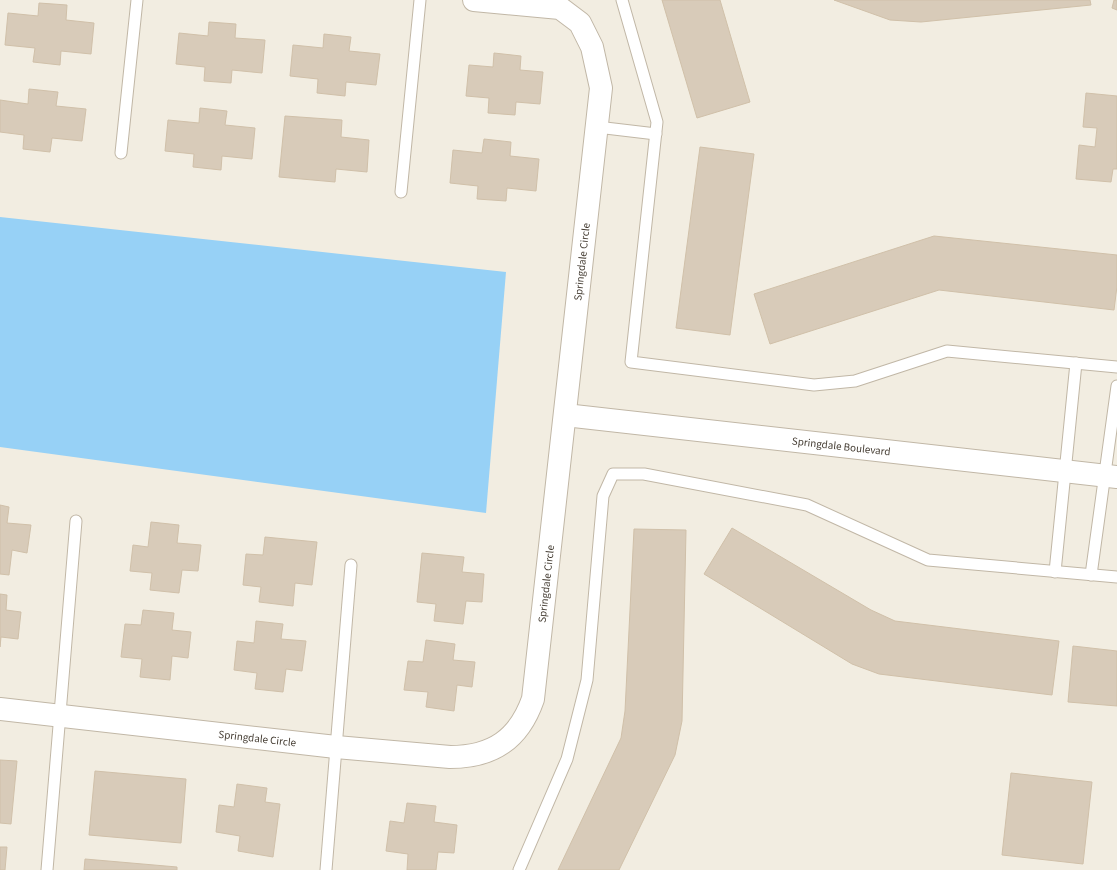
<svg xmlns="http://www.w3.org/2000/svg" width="1117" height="870" font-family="'Source Sans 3',sans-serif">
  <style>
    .water { fill: #97d1f6 }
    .building { fill: #d8cbb9; stroke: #d0c0a9 }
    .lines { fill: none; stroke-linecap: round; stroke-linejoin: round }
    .service-casing { stroke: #c1b7a6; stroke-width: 13 }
    .minor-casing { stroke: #c1b7a6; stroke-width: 24 }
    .service { stroke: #fff; stroke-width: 11 }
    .minor { stroke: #fff; stroke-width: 22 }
    .labels { text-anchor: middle; stroke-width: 4; stroke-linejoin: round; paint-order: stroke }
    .street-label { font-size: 11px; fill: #443c32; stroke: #fff }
  </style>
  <rect width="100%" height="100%" fill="#f2ede1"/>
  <path class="water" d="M0 217 506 272 486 513 0 447Z"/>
  <g class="building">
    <path d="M662 0H720L750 102 697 118Z"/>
    <path d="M834 0H1090L1091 5 921 22 890 20Z"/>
    <path d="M1114 0H1117V10L1112 8Z"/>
    <path d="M39 3 67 5 66 20 94 23 91 54 61 51 60 65 33 62 35 48 5 45 8 13 38 16Z"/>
    <path d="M209 22 236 24 235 38 265 40 262 73 232 70 231 83 204 81 205 67 176 64 179 33 208 36Z"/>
    <path d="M324 34 351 37 349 51 380 54 376 85 346 82 345 96 317 93 318 79 290 76 293 45 323 48Z"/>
    <path d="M494 53 521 56 520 70 543 72 540 104 516 102 515 115 488 113 489 98 466 96 469 65 493 67Z"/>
    <path d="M29 89 58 92 56 106 86 109 82 141 52 138 50 152 23 149 24 135 0 132V100L28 104Z"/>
    <path d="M1086 93 1117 96V169H1113L1111 182 1076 179 1079 145 1095 147 1097 128 1083 127Z"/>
    <path d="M200 108 227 111 225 125 255 128 252 159 222 156 221 170 193 167 194 154 165 151 168 120 199 123Z"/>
    <path d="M285 116 342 120 341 137 369 140 367 172 336 169 335 182 279 177Z"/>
    <path d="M484 139 511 142 510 156 539 159 536 191 507 188 506 201 477 199 478 186 450 183 453 150 482 153Z"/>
    <path d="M700 147 754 154 730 335 676 328Z"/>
    <path d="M934 236 1117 255V286L1114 310 939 290 770 344 754 294Z"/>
    <path d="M0 505 9 507 7 523 31 525 27 553 12 550 9 575 0 574Z"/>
    <path d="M151 522 179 525 177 543 201 545 198 571 182 570 179 593 150 590 152 573 130 571 133 545 148 547Z"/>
    <path d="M732 528 871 610 895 621 1059 641 1052 695 879 674 852 664 704 574Z"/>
    <path d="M634 529 686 530 682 721 675 755 619 870H558L621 738 625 711Z"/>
    <path d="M265 537 317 542 312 585 295 583 293 606 259 602 261 587 243 585 246 554 263 555Z"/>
    <path d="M422 553 464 557 462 572 484 574 482 602 466 601 463 624 434 621 436 604 417 602Z"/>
    <path d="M0 594 7 595 6 610 21 612 18 639 1 637 0 647Z"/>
    <path d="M143 610 174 613 172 630 191 632 188 658 172 656 170 680 140 677 142 659 121 657 125 624 141 625Z"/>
    <path d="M256 621 283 624 281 639 306 641 302 671 286 669 283 692 255 689 257 673 234 670 237 641 254 643Z"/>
    <path d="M426 640 455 644 453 660 475 662 472 687 457 685 454 711 426 707 428 692 404 690 408 661 423 662Z"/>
    <path d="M1073 646 1117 651V706L1068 702Z"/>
    <path d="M0 760 17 761 11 824 0 823Z"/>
    <path d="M95 771 186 779 181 843 89 835Z"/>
    <path d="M1011 773 1092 782 1083 864 1002 855Z"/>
    <path d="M237 784 267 788 265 802 280 804 273 857 238 851 240 836 216 832 219 805 234 807Z"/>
    <path d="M407 803 436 806 434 822 457 825 454 853 438 852 436 870H407L408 854 386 851 390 821 404 823Z"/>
    <path d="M0 847H7L5 870H0Z"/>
    <path d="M85 859 177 867V870H84Z"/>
  </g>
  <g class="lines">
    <defs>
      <g id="service">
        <path d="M622 0 657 122 631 362 814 385 855 381 947 351 1117 367"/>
        <path d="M597 127 656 134"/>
        <path d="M121 153 137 0"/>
        <path d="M401 192 420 0"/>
        <path d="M1055 572 1076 363"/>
        <path d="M1091 575 1117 386"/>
        <path d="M47 870 76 521"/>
        <path d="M326 870 351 565"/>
        <path d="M519 870 567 759 587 680 603 496 613 474H644L807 505 928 560 1117 577"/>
      </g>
      <g id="minor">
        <path id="s1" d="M565 415 1117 477"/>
        <path id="s2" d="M0 709 336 747 450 757C493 757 519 739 533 699L601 88 592 47 580 23 560 8 474 0"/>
      </g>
    </defs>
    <use href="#service" class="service-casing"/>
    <use href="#minor" class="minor-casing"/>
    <use href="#service" class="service"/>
    <use href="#minor" class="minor"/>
  </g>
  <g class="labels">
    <g class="street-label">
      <text dy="4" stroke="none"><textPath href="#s2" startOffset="1002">Springdale Circle</textPath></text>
      <text dy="4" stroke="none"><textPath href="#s1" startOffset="278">Springdale Boulevard</textPath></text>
      <text dy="4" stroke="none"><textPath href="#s2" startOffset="678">Springdale Circle</textPath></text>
      <text dy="4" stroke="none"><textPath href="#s2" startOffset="259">Springdale Circle</textPath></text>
    </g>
  </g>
</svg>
